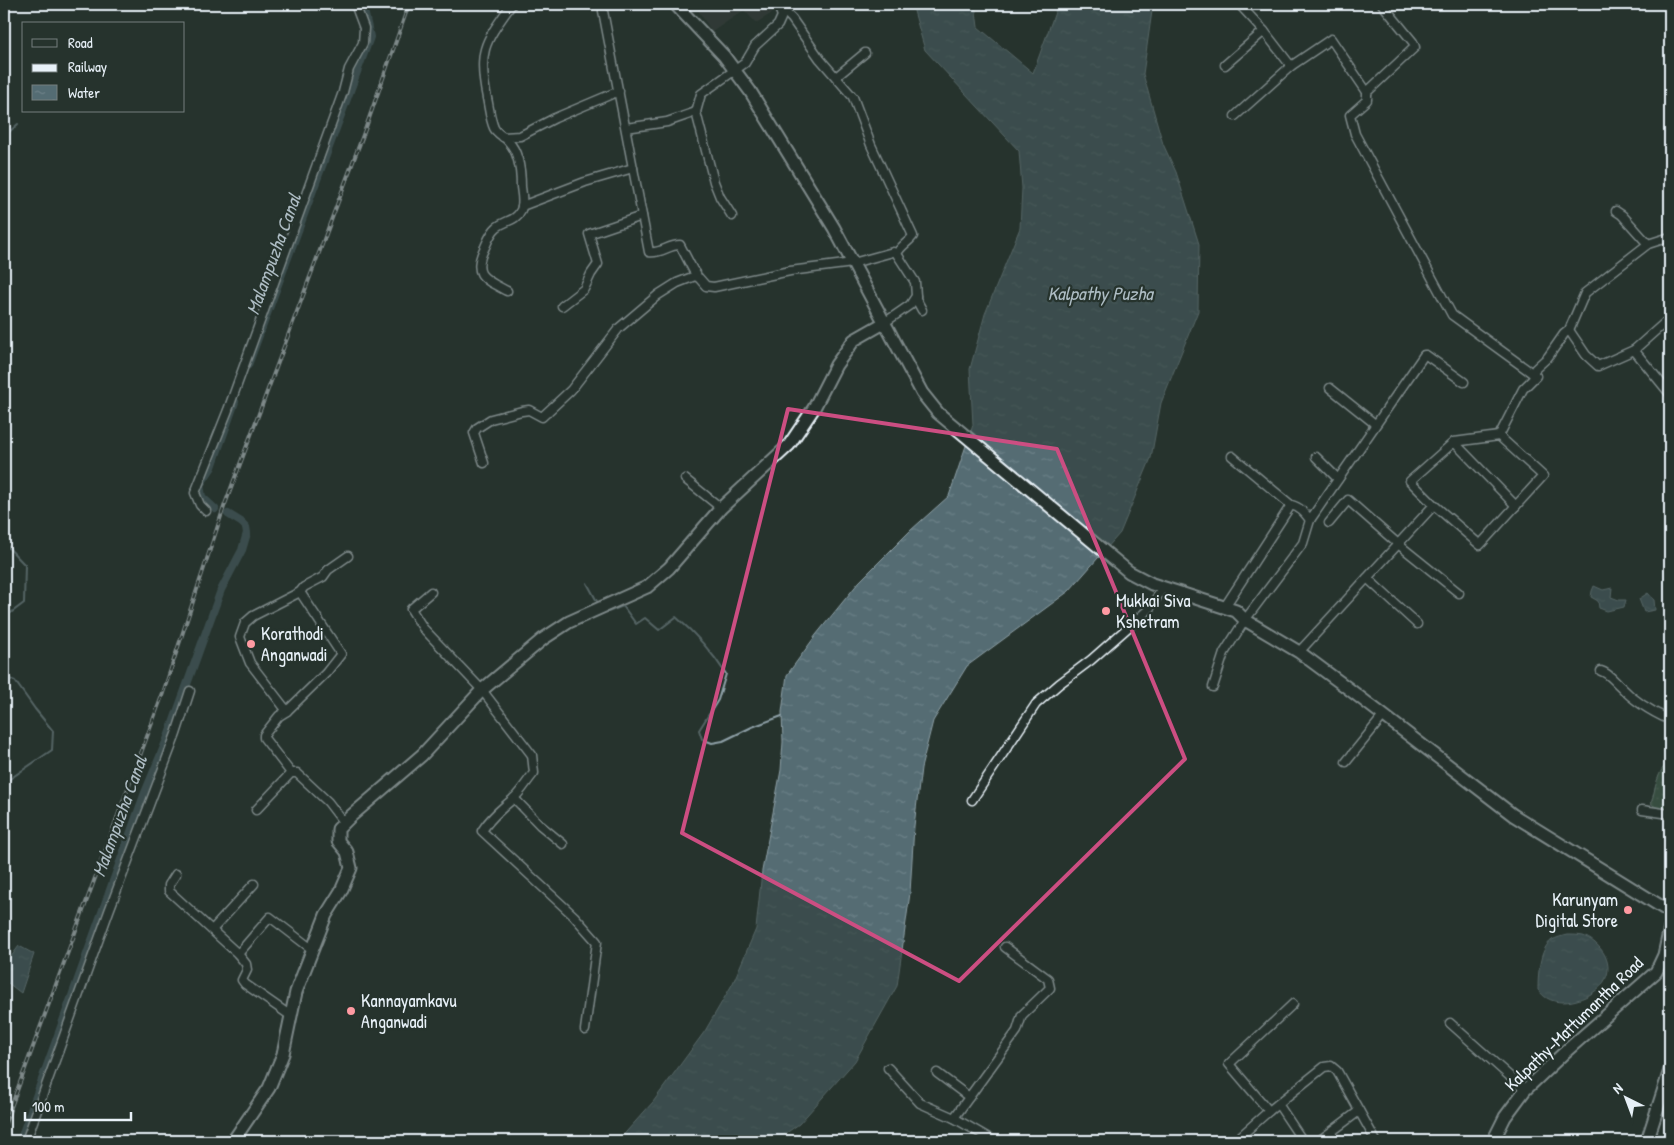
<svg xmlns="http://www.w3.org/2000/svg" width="1674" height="1145" font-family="'Patrick Hand',sans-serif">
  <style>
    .built { fill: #3c4240 }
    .park { fill: url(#park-dots); stroke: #9ab0a8 }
    .water { fill: url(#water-ripples); stroke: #8fa1a8 }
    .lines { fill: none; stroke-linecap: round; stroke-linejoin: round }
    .stream { stroke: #8fa1a8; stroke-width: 2 }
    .canal { stroke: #546c73; stroke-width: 8 }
    .street-casing { stroke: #e8f1f8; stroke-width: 11 }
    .secondary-casing { stroke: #e8f1f8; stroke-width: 15 }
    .street { stroke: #26332d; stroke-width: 8 }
    .secondary { stroke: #26332d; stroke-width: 11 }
    .rail-casing { stroke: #e8f1f8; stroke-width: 4 }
    .rail { stroke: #26332d; stroke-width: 2; stroke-dasharray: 5.5; stroke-linecap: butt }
    .marked { fill: none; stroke: #cc4e82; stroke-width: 4; stroke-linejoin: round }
    .poi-dot { fill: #ff9aa2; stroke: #26332d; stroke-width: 2 }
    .labels { text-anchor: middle; stroke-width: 4.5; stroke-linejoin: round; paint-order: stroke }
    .poi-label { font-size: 18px; fill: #e8f1f8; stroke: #26332d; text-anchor: start }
    .street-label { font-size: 18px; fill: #e8f1f8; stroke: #26332d }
    .water-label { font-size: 19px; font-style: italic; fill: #adbcc3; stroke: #26332d }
  </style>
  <defs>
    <pattern id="park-dots" width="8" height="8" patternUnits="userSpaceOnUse" patternTransform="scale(1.25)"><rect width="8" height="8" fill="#4d6e58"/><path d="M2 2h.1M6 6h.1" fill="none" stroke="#678371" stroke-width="1.8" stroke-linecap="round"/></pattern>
    <pattern id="water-ripples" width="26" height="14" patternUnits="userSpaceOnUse" patternTransform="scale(1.25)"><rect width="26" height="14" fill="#546c73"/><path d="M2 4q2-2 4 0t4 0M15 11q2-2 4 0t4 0" fill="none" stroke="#6d8188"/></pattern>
  </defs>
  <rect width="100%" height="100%" fill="#26332d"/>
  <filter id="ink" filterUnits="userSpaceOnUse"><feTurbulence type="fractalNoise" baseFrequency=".02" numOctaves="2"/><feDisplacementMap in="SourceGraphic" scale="10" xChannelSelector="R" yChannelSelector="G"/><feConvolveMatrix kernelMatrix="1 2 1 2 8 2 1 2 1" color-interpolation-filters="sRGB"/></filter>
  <g filter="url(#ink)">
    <path class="built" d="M694 4H769L774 12 756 23 744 10 712 32Z"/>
    <path class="park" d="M1670 761V810L1660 809 1651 804C1655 791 1657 769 1670 761Z"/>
    <g class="water">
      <path d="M912 4H975L978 27 1033 73 1058 4H1153L1143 74 1163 144 1176 172 1199 244 1198 311 1161 403 1151 458 1120 533 1069 591 967 666 933 721 921 768 914 826 910 893 897 986 855 1061 799 1124 775 1141H618L653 1102 705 1031 733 983 756 929 762 871 781 770 783 742 782 712 787 675 816 635 859 582 911 530 949 496 973 425 970 369 985 314 1020 228 1022 188 1019 151 925 50Z"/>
      <path d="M1594 586 1603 590 1612 588 1611 597 1619 600H1626L1624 607 1607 611 1599 608 1598 601 1591 597 1592 591Z"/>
      <path d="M1648 593 1654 600 1655 610 1644 612 1639 599Z"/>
      <path d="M1567 935C1572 935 1578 935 1583 936 1598 941 1612 959 1607 975 1601 996 1565 1009 1547 998 1544 997 1541 993 1538 990 1538 976 1539 949 1552 940 1556 938 1562 936 1567 935Z"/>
      <path d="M19 946 34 954 21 993 4 980V966Z"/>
    </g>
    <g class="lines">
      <g class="stream">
        <path d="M4 133 9 132 18 124"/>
        <path d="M4 543 25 565 24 603 4 618"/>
        <path d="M587 583 599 605"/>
        <path d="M608 612 623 606 636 624 645 618 659 630 676 617C696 634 712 652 726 674L718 700 699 730 702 739 712 743 723 741 752 727 782 716"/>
        <path d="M4 677 15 681 35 709 53 731 52 750 4 783"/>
      </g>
      <g class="canal">
        <path d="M248 365 370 37 365 15 360 4"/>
        <path d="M215 509 202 497 200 485 212 467 235 402"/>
        <path d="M20 1141 144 795 168 737 221 590 242 550 247 533 246 527 241 522 228 514"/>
      </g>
      <defs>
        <g id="street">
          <path d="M1239 4 1264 31 1291 66"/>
          <path d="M778 5 792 19 820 59 853 97 871 145 913 236C908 243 900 246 897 254L915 282 916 296 910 305 884 323"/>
          <path d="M603 11 649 252C661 254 668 245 680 245L693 270 696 273"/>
          <path d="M1225 65 1264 31"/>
          <path d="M836 77 865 53"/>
          <path d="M1367 92 1415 47 1413 42 1382 4"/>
          <path d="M1235 116 1291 66 1331 39 1367 92V100L1350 115 1355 134 1452 315 1536 376 1523 389 1499 436"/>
          <path d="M626 128 667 122 696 112"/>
          <path d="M503 137 520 136 555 118 619 91"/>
          <path d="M522 206 585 182 633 168"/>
          <path d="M1616 211 1622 215 1648 244"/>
          <path d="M732 216 720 197 714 182 696 112 701 94 745 63 755 46 778 25 782 16 779 8"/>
          <path d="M507 291C484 279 471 275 485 247 488 240 491 232 497 227 506 220 516 221 521 210 524 204 522 194 521 187 521 172 519 152 508 141 504 136 497 134 494 128 490 119 489 107 487 98 477 50 485 42 512 4"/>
          <path d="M916 296V299L922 310"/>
          <path d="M562 306 584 289 591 274 598 264 589 234 642 216"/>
          <path d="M1569 330 1586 355 1598 366 1634 350 1670 318"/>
          <path d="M1634 350 1670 394"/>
          <path d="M1533 374 1535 369 1548 357 1564 334 1569 330 1585 293 1648 244 1670 237"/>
          <path d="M1330 388 1375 424"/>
          <path d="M1454 442 1516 506"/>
          <path d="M1232 456 1291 505C1300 507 1305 513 1310 520"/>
          <path d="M1316 457 1338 479"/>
          <path d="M484 463 474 433 477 428 491 419 522 411 529 410 542 417 571 390 619 328 658 295 677 283 695 276 699 278 706 286 714 287 790 271 853 263 893 252"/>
          <path d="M685 479 721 508"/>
          <path d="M206 511 200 505 195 493 228 410 343 92 349 69 363 43 364 28 355 4"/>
          <path d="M1329 523 1348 500 1398 544 1459 593"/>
          <path d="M1367 578 1417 624"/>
          <path d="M300 592 341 654 326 673 287 711 279 716 264 735V738L291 773H297L328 802 344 823"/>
          <path d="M431 592 411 609 423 628 482 690 532 755 534 773C527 781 521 792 513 799 502 808 490 818 482 831L574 916 597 942 585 1030"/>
          <path d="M1224 608 1291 505"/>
          <path d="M1299 652 1434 505 1480 545 1543 476 1499 436 1454 442 1410 481 1434 505"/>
          <path d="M1601 671C1610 674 1613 680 1620 686 1634 701 1652 712 1670 720"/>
          <path d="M1213 687 1224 653 1245 620 1303 543 1310 520 1424 355H1426L1464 382"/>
          <path d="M287 711 250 663 240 637 245 623 253 616 300 592 304 587 323 577 328 570 348 556"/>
          <path d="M1346 762 1384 715"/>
          <path d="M514 798 540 825 563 844"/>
          <path d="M972 800 1036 704 1059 684 1091 660 1149 609 1163 588"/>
          <path d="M256 810 291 773"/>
          <path d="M1642 810 1670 814"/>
          <path d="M176 874 169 885V891L238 954 246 964 247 970 242 980 245 984 291 1016"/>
          <path d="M212 930 254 884"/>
          <path d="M238 954 270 917 313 950"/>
          <path d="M1450 1023 1525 1090"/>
          <path d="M888 1068 920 1103 954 1118"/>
          <path d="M937 1073 969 1097"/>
          <path d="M1278 1104 1302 1140"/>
          <path d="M1269 1111 1229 1064 1293 1004"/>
          <path d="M26 1141 109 911 176 734 190 691"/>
          <path d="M994 1141 954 1118 1017 1031 1022 1015 1050 988 1048 979 1005 947"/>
          <path d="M1235 1141 1269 1111 1324 1067 1331 1066 1337 1071 1376 1141"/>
          <path d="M1319 1141 1359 1111"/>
        </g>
        <g id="secondary">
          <path d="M675 4 724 56 750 91 834 228 922 393 938 413 1129 572 1152 584 1236 611 1245 620 1299 652 1349 689 1513 815 1670 912"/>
          <path d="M233 1141 269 1088 283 1054 296 992 326 915 341 891 351 868 347 852 338 841V829L351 816 422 755 482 690 543 639 569 622 647 587 669 568 721 508 789 445 814 408 836 365 854 340 884 323"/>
          <path d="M1493 1141 1505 1117 1525 1090 1565 1052 1656 972 1664 955 1670 928"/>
          <path d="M1647 1141 1670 1070"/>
        </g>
      </defs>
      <use href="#street" class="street-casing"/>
      <use href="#secondary" class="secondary-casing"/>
      <use href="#street" class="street"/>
      <use href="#secondary" class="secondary"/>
      <defs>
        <path id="rail" d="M4 1126 163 693 224 507 366 127 409 4"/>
      </defs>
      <use href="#rail" class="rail-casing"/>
      <use href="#rail" class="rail"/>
    </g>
  </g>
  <path d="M0 0H1674V1145H0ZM788 409 1057 449 1185 759 959 981 682 833Z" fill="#26332d" fill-opacity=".55" fill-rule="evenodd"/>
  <path class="marked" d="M788 409 1057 449 1185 759 959 981 682 833Z"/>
  <g class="poi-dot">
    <circle cx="1106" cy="611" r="5"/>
    <circle cx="251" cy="644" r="5"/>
    <circle cx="1628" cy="910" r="5"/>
    <circle cx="351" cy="1011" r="5"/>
  </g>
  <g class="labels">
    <g class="poi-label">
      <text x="1116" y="607">Mukkai Siva<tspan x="1116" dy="21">Kshetram</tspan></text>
      <text x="261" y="640">Korathodi<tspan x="261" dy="21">Anganwadi</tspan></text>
      <text x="1618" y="906" text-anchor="end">Karunyam<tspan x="1618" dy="21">Digital Store</tspan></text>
      <text x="361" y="1007">Kannayamkavu<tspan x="361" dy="21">Anganwadi</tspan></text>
    </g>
    <g class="street-label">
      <text transform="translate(1574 1024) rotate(-44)" y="6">Kalpathy-Mattumantha Road</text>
    </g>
    <g class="water-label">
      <text transform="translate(273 254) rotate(-70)" y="7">Malampuzha Canal</text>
      <text x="1100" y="300">Kalpathy Puzha</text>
      <text transform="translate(119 816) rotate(-70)" y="7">Malampuzha Canal</text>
    </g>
  </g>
  <rect width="1674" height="1145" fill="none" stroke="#26332d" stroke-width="20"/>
  <rect x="10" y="10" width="1654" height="1125" fill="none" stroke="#e8f1f8" stroke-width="2" filter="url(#ink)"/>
  <rect x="22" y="22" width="162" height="90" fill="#26332d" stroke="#747f7e"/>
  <rect x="32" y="39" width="25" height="8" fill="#26332d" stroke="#747f7e"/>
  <text x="68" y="48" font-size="15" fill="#e8f1f8">Road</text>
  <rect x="32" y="64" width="25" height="8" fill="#e8f1f8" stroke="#747f7e"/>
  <text x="68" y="72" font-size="15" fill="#e8f1f8">Railway</text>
  <rect x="32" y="85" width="25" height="15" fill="url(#water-ripples)" stroke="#747f7e"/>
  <text x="68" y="98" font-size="15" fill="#e8f1f8">Water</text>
  <g transform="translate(1626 1098) rotate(318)" stroke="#26332d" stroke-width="4" paint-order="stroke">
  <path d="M0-4L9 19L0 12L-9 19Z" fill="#e8f1f8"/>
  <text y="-8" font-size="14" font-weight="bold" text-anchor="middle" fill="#e8f1f8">N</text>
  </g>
  <path d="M25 1112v8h106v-8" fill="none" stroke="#e8f1f8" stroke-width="2.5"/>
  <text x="32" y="1112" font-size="15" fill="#e8f1f8" stroke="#26332d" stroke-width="4" paint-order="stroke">100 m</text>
</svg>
